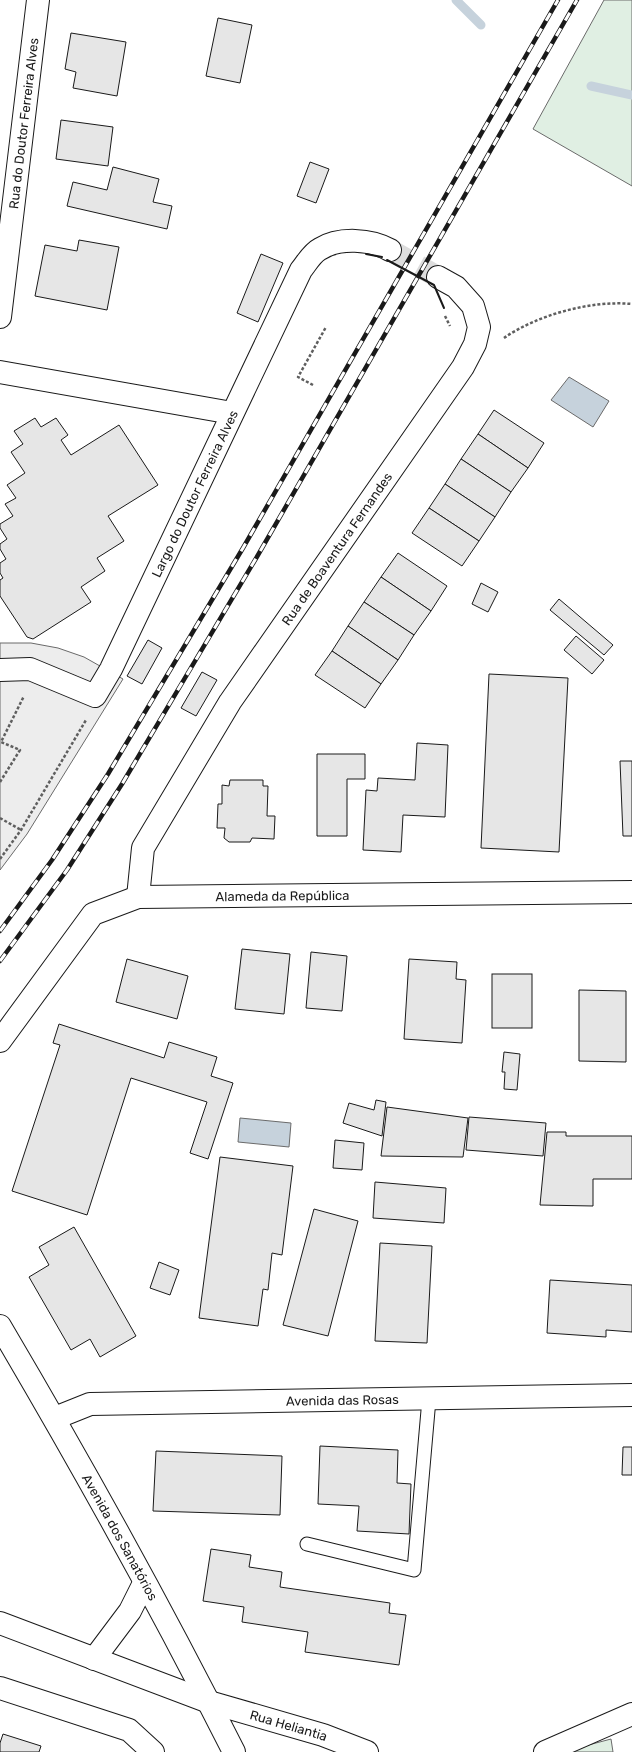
<svg xmlns="http://www.w3.org/2000/svg" width="632" height="1752" font-family="Rubik,sans-serif">
  <style>
    .green { fill: #e0efe3; stroke: #6a6a6a }
    .parking { fill: #ededed; stroke: #6a6a6a }
    .water { fill: #c6d2dc; stroke: #6a6a6a }
    .lines { fill: none; stroke-linecap: round; stroke-linejoin: round }
    .stream { stroke: #c6d2dc; stroke-width: 9 }
    .building { fill: #e6e6e6; stroke: #1a1a1a }
    .minor-tunnel { stroke: #ddd; stroke-width: 22; stroke-dasharray: 22 11; stroke-linecap: butt }
    .service-casing { stroke: #1a1a1a; stroke-width: 15 }
    .minor-casing { stroke: #1a1a1a; stroke-width: 24 }
    .secondary-casing { stroke: #1a1a1a; stroke-width: 24 }
    .path { stroke: #5f5f5f; stroke-width: 2.5; stroke-dasharray: 3 2; stroke-linecap: butt }
    .service { stroke: #fff; stroke-width: 13 }
    .minor { stroke: #fff; stroke-width: 22 }
    .secondary { stroke: #fff; stroke-width: 22 }
    .rail-casing { stroke: #1a1a1a; stroke-width: 4.5 }
    .rail { stroke: #fff; stroke-width: 3; stroke-dasharray: 9; stroke-linecap: butt }
    .wall { stroke: #1a1a1a; stroke-width: 2 }
    .labels { text-anchor: middle; stroke-width: 3; stroke-linejoin: round; paint-order: stroke }
    .street-label { font-size: 13px; fill: #1a1a1a; stroke: #fff }
  </style>
  <rect width="100%" height="100%" fill="#fff"/>
  <g class="green">
    <path d="M604 0H632V186L533 129Z"/>
    <path d="M611 1739 613 1752H562Z"/>
  </g>
  <path class="parking" d="M0 643H31L58 648 84 657 123 679 27 834 0 870Z"/>
  <g class="water">
    <path d="M569 377 609 401 593 427 551 400Z"/>
    <path d="M240 1118 291 1123 289 1147 238 1142Z"/>
  </g>
  <g class="lines">
    <g class="stream">
      <path d="M456 0 481 25"/>
      <path d="M591 86 632 95"/>
    </g>
  </g>
  <g class="building">
    <path d="M218 18 252 25 240 83 206 76Z"/>
    <path d="M71 33 126 42 117 96 73 88 76 72 65 69Z"/>
    <path d="M61 120 113 127 108 166 56 159Z"/>
    <path d="M310 162 329 169 316 203 297 196Z"/>
    <path d="M113 167 159 179 153 202 172 206 167 229 67 206 73 182 107 190Z"/>
    <path d="M79 240 119 247 107 310 35 296 45 245 77 251Z"/>
    <path d="M261 254 283 263 258 322 237 313Z"/>
    <path d="M494 410 544 443 528 468 478 434Z"/>
    <path d="M35 418 41 427 56 418 68 435 61 440 71 455 119 425 158 485 108 516 124 541 97 558 105 571 81 587 91 602 33 639 27 637 0 596V580L3 578 0 573V563L6 559 0 549V544L7 539 0 528V524L13 516 5 504 16 498 7 485 25 473 11 452 23 444 14 431Z"/>
    <path d="M478 434 528 468 511 492 461 459Z"/>
    <path d="M461 459 511 492 495 517 445 484Z"/>
    <path d="M445 484 495 517 479 541 429 508Z"/>
    <path d="M429 508 479 541 462 566 412 533Z"/>
    <path d="M398 553 447 586 431 611 381 577Z"/>
    <path d="M381 577 431 611 414 635 364 602Z"/>
    <path d="M481 583 498 592 488 612 472 604Z"/>
    <path d="M559 599 613 645 604 655 550 610Z"/>
    <path d="M364 602 414 635 398 660 348 626Z"/>
    <path d="M348 626 398 660 381 684 332 651Z"/>
    <path d="M576 636 604 660 592 674 564 650Z"/>
    <path d="M148 640 162 648 142 684 127 676Z"/>
    <path d="M332 651 381 684 365 708 315 675Z"/>
    <path d="M202 672 217 680 196 716 181 708Z"/>
    <path d="M489 674 568 678 559 852 481 848Z"/>
    <path d="M417 743 448 745 445 817 403 815 401 852 363 850 366 790 377 791 378 778 415 780Z"/>
    <path d="M317 754H365V779H347V836H317Z"/>
    <path d="M620 761H632V836H623Z"/>
    <path d="M230 780H263V786H268L267 816H275L274 839 252 838 250 842H229L224 838 225 828H217L218 804H222V785L229 786Z"/>
    <path d="M242 949 290 954 284 1014 235 1009Z"/>
    <path d="M311 952 347 956 342 1011 306 1008Z"/>
    <path d="M127 959 188 976 177 1019 116 1002Z"/>
    <path d="M409 959 457 962 456 979 466 980 462 1043 404 1039Z"/>
    <rect x="492" y="974" width="40" height="54"/>
    <path d="M579 990 626 991V1062L579 1061Z"/>
    <path d="M59 1024 164 1058 169 1042 217 1057 211 1076 233 1083 208 1159 190 1153 207 1102 131 1078 87 1215 12 1191 60 1045 53 1043Z"/>
    <path d="M504 1052 520 1054 517 1090 504 1089 505 1072H502Z"/>
    <path d="M376 1100 386 1102 382 1136 343 1123 349 1103 374 1110Z"/>
    <path d="M387 1107 468 1118 463 1157 381 1156Z"/>
    <path d="M469 1117 546 1123 543 1156 466 1150Z"/>
    <path d="M547 1132H566V1136H632V1179H593V1206L540 1205Z"/>
    <path d="M335 1140 364 1143 362 1170 333 1168Z"/>
    <path d="M220 1157 293 1166 282 1255 272 1253 268 1290 263 1289 258 1326 199 1318Z"/>
    <path d="M375 1182 446 1188 444 1223 373 1218Z"/>
    <path d="M314 1209 358 1221 328 1336 283 1325Z"/>
    <path d="M74 1227 136 1336 100 1357 90 1339 71 1350 29 1277 49 1265 39 1247Z"/>
    <path d="M380 1243 432 1246 427 1343 375 1341Z"/>
    <path d="M159 1262 179 1270 170 1295 150 1288Z"/>
    <path d="M550 1280 632 1285V1332L606 1330V1337L547 1333Z"/>
    <path d="M320 1446 398 1450 397 1483 411 1484 409 1534 357 1531 359 1506 318 1504Z"/>
    <path d="M623 1447H632V1475H622Z"/>
    <path d="M156 1451 282 1456 280 1515 153 1511Z"/>
    <path d="M211 1549 251 1555 249 1567 282 1572 280 1587 390 1603 389 1613 406 1615 399 1665 305 1652 308 1632 242 1622 244 1607 203 1601Z"/>
    <path d="M3 1734 41 1746 39 1752H0V1743Z"/>
  </g>
  <g class="lines">
    <path class="minor-tunnel" d="M390 250 438 277"/>
    <defs>
      <path id="service" d="M307 1544 414 1570 429 1399"/>
      <g id="minor">
        <path id="s1" d="M0 317 38 0"/>
        <path d="M0 372 232 413"/>
        <path id="s2" d="M0 670 30 669 95 696 111 669 301 270C306 264 312 253 320 249 339 237 371 239 390 250"/>
        <path id="s3" d="M138 897 143 848 230 702 463 367 475 344 479 327 473 306 456 287 438 277"/>
        <path id="s4" d="M55 1418 90 1404 632 1395"/>
        <path d="M0 1688 129 1730 153 1752"/>
        <path id="s5" d="M209 1702 323 1735 367 1752"/>
        <path d="M545 1752 632 1714"/>
      </g>
      <g id="secondary">
        <path id="s6" d="M0 1041 93 914 138 897 632 892"/>
        <path id="s7" d="M0 1326C82 1465 161 1607 234 1752"/>
        <path d="M0 1623 209 1702"/>
        <path d="M94 1659 130 1611 144 1583"/>
      </g>
    </defs>
    <use href="#service" class="service-casing"/>
    <use href="#minor" class="minor-casing"/>
    <use href="#secondary" class="secondary-casing"/>
    <g class="path">
      <path d="M445 316 450 326"/>
      <path d="M504 338C537 315 591 300 632 304"/>
      <path d="M313 385 298 377 326 327"/>
      <path d="M0 782 20 750 1 742 24 696"/>
      <path d="M0 818 21 830"/>
      <path d="M0 859 21 830 86 720"/>
    </g>
    <use href="#service" class="service"/>
    <use href="#minor" class="minor"/>
    <use href="#secondary" class="secondary"/>
    <defs>
      <g id="rail">
        <path d="M0 931 52 860 108 774 243 548 558 0"/>
        <path d="M0 961 67 870 122 784 258 555 577 0"/>
      </g>
    </defs>
    <use href="#rail" class="rail-casing"/>
    <use href="#rail" class="rail"/>
    <g class="wall">
      <path d="M366 254 382 257"/>
      <path d="M387 260 434 285 444 308"/>
    </g>
  </g>
  <g class="labels">
    <g class="street-label">
      <text dy="5" stroke="none"><textPath href="#s1" startOffset="195">Rua do Doutor Ferreira Alves</textPath></text>
      <text dy="5" stroke="none"><textPath href="#s2" startOffset="326">Largo do Doutor Ferreira Alves</textPath></text>
      <text dy="5" stroke="none"><textPath href="#s3" startOffset="406">Rua de Boaventura Fernandes</textPath></text>
      <text dy="5" stroke="none"><textPath href="#s6" startOffset="350">Alameda da República</textPath></text>
      <text dy="5" stroke="none"><textPath href="#s4" startOffset="290">Avenida das Rosas</textPath></text>
      <text dy="5" stroke="none"><textPath href="#s7" startOffset="243">Avenida dos Sanatórios</textPath></text>
      <text dy="5" stroke="none"><textPath href="#s5" startOffset="83">Rua Heliantia</textPath></text>
    </g>
  </g>
</svg>
